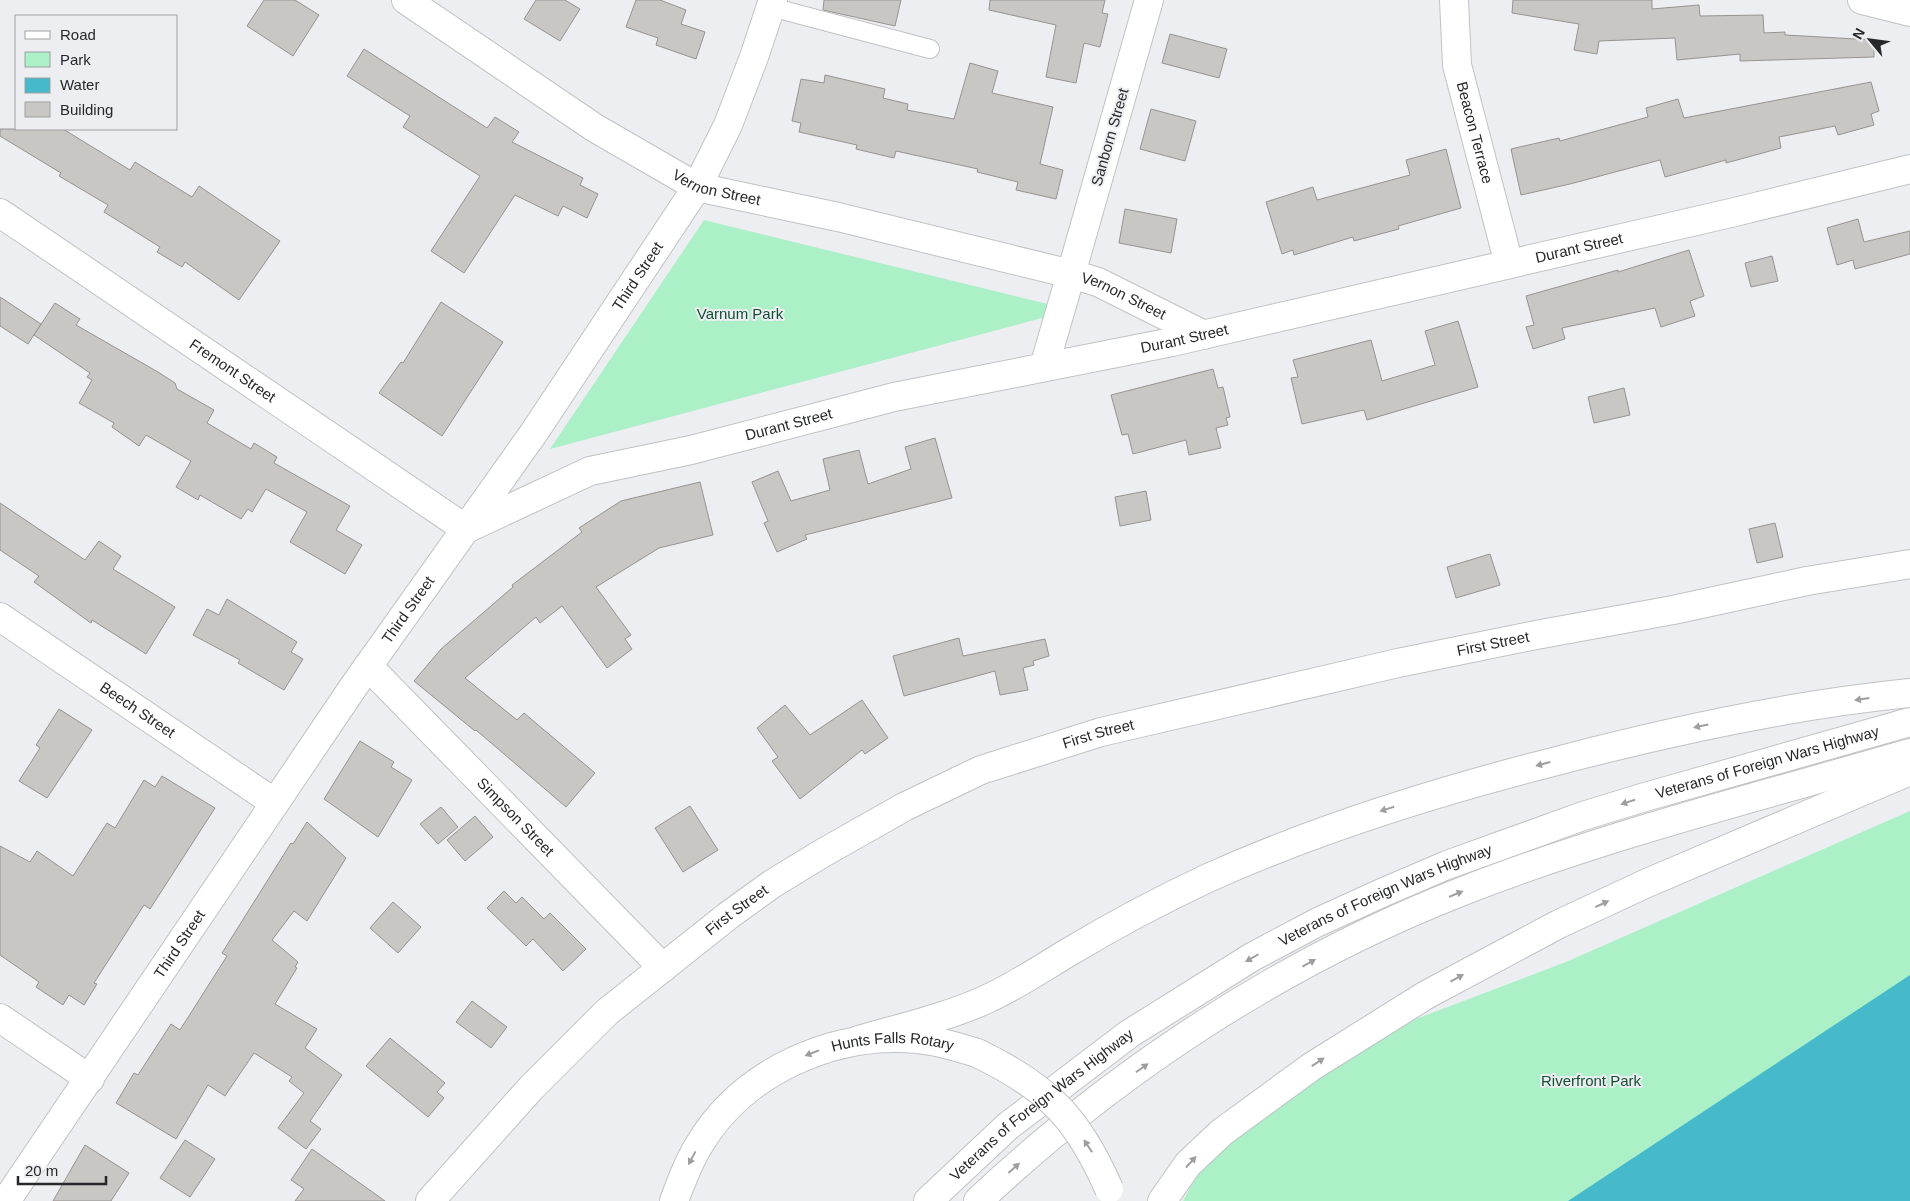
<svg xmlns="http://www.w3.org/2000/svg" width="1910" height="1201" font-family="Arial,sans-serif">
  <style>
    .green { fill: #abf0c7 }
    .water { fill: #46b9ca }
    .building { fill: #c9c7c4; stroke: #969391 }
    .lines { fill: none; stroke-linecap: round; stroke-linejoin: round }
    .service-casing { stroke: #c1c2c5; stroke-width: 20 }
    .minor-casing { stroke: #c1c2c5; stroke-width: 30 }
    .primary-casing { stroke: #c1c2c5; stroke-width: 30 }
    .service { stroke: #fff; stroke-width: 18 }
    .minor { stroke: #fff; stroke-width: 28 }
    .primary { stroke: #fff; stroke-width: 28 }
    .primary-bridge-casing { stroke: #c1c2c5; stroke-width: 30; stroke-linecap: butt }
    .primary-bridge { stroke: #fff; stroke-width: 28 }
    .oneway { fill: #9e9e9f }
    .labels { text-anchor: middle; stroke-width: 4; stroke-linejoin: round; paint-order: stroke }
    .street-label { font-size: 15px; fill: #272829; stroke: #edeef1 }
    .park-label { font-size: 15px; fill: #115033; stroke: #edeef1 }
  </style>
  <rect width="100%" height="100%" fill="#edeef1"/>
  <g class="green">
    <path d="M704 220 1072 310 550 449Z"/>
    <path d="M1910 811V999L1632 1201H1183L1218 1135 1308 1060 1566 962Z"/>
  </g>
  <path class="water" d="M1910 975V1201H1568Z"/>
  <g class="building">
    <path d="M264 0H295L319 15 293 56 247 26Z"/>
    <path d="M536 0H565L580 9 560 41 524 19Z"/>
    <path d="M636 0H660L686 10 681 24 705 32 696 59 656 45 658 38 626 27Z"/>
    <path d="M824 0H901L895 26 823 10Z"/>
    <path d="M990 0H1105L1102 13 1108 14 1100 47 1084 43 1076 83 1046 77 1056 25 989 10Z"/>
    <path d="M1513 0H1652V9L1699 5 1700 16 1763 15 1764 33 1785 32V35L1874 40V57L1740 61V54L1677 60 1675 38 1599 41 1597 54 1574 50 1579 24 1512 13Z"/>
    <path d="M1170 34 1227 49 1219 78 1162 63Z"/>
    <path d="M364 49 487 128 495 117 519 132 512 142 583 178 580 185 598 194 587 218 563 206 558 216 515 195 464 273 431 251 480 176 403 127 410 116 347 76Z"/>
    <path d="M970 63 998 71 992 93 1053 107 1040 164 1063 170 1056 199 1016 190 1018 182 977 172 978 169 896 151 894 158 856 149 857 145 799 132 801 123 792 121 801 79 824 83 825 75 885 89 883 98 908 104 907 110 954 119Z"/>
    <path d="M1871 82 1879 111 1871 114 1874 125 1838 135 1835 126 1779 137 1781 148 1726 163V160L1665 177 1660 160 1570 184 1521 195 1511 149 1559 138 1560 141 1648 117 1646 108 1678 99 1684 118Z"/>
    <path d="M1151 109 1196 121 1185 161 1140 149Z"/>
    <path d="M0 129H63L130 170 135 162 192 197 199 186 280 241 239 300 185 262 182 267 157 252 160 247 104 212 108 205 59 176 61 173 0 136Z"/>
    <path d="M1446 149 1461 208 1398 226 1399 229 1354 241 1353 237 1294 255 1293 250 1282 254 1266 202 1313 187 1317 200 1410 175 1406 160Z"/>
    <path d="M1125 209 1177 219 1171 253 1119 243Z"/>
    <path d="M1858 219 1864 242 1910 231V254L1855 269 1853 260 1837 265 1827 228Z"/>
    <path d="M1689 250 1704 296 1690 301 1695 316 1661 327 1655 308 1562 328 1565 339 1533 349 1526 327 1534 325 1526 296 1618 270V272Z"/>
    <path d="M1772 256 1778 281 1751 287 1745 263Z"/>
    <path d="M0 297 41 324 28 344 0 326Z"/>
    <path d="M441 302 503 342 442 436 379 393 401 362 403 363Z"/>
    <path d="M55 303 80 319 76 325 158 372 175 383 177 389 214 410 207 423 251 449 254 443 277 457 274 463 350 506 336 530 362 545 345 574 290 542 307 512 266 489 252 512 248 509 241 519 200 495 198 500 176 487 191 461 146 435 139 446 112 427 114 423 79 403 92 380 87 377 90 373 34 335Z"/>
    <path d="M1458 321 1478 387 1367 420 1364 410 1302 424 1291 378 1298 377 1293 360 1371 340 1382 381 1435 365 1425 331Z"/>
    <path d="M1213 369 1218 388 1223 387 1230 417 1226 418 1228 425 1216 428 1221 448 1189 455 1186 440 1133 454 1128 434 1122 435 1111 395Z"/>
    <path d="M1624 388 1630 415 1594 423 1588 397Z"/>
    <path d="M935 438 952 498 805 535 807 539 777 552 764 523 768 521 752 482 778 471 791 501 830 490 823 459 859 450 868 484 911 469 905 447Z"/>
    <path d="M700 482 713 535 659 548 596 587 631 635 625 639 632 649 607 668 562 606 540 623 536 617 465 678 517 720 524 713 595 773 566 807 476 730 475 731 414 681 441 649 513 587 512 585 582 532 579 528 621 501Z"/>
    <path d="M1146 491 1151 520 1120 526 1115 497Z"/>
    <path d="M0 503 85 560 99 541 121 556 113 569 175 607 146 654 92 620 91 623 34 582 39 576 0 550Z"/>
    <path d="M1775 523 1783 557 1757 563 1749 529Z"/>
    <path d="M1490 554 1500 585 1456 598 1447 567Z"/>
    <path d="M227 599 297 642 291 652 303 659 284 690 238 663 240 660 193 635 207 609 219 615Z"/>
    <path d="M959 638 963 656 1045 639 1049 656 1033 661 1034 665 1023 668 1028 690 1000 695 995 671 904 696 893 656Z"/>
    <path d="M862 700 888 738 865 754 862 750 800 799 772 761 778 757 757 728 785 705 810 735Z"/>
    <path d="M59 709 92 730 47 798 19 781 40 748 36 745Z"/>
    <path d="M360 741 394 762 391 767 412 780 378 837 324 799Z"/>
    <path d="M162 776 215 808 150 909 144 905 94 983 97 984 84 1005 69 995 63 1005 36 987 39 982 0 955V846L30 862 37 851 73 876 107 823 115 828 144 780 155 787Z"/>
    <path d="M690 806 718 850 683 872 655 828Z"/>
    <path d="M441 807 458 827 438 844 420 824Z"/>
    <path d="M475 816 493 837 465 861 447 840Z"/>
    <path d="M307 822 346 858 307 921 294 911 272 940 298 962 295 967 297 968 275 1004 317 1029 305 1048 342 1075 310 1121 321 1129 306 1149 278 1128 304 1093 289 1081 292 1077 254 1053 225 1096 208 1085 176 1139 116 1103 134 1073 138 1075 171 1024 180 1030 227 956 222 953 291 843 293 844Z"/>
    <path d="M504 891 516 903 522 897 544 919 550 913 586 949 563 971 533 939 526 946 487 908Z"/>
    <path d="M393 902 421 927 398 953 370 928Z"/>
    <path d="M472 1001 507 1027 491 1048 456 1022Z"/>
    <path d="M390 1038 445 1083 437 1092 444 1098 428 1117 366 1066Z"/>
    <path d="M185 1140 215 1159 190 1197 160 1178Z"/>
    <path d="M85 1145 129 1173 111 1201H53Z"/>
    <path d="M312 1149 385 1201H295L304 1189 291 1180Z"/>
  </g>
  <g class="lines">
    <defs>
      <path id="service" d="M771 7 930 49"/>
      <g id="minor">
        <path id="s1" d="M406 0 595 128 697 187 838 217 1071 274 1044 367"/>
        <path id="s2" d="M1149 0 1071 274 1098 282 1204 335"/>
        <path id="s3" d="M1454 0 1457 65 1509 264"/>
        <path d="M1862 0 1910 12"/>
        <path id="s4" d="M0 213 466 529 590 471 691 450 894 397 1172 342 1735 212 1910 169"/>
        <path id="s5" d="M0 617 275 803"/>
        <path id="s6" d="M368 666 663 968"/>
        <path d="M0 1018 90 1079"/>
        <path id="s7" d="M6 1201 354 686 533 434 697 187 728 125 754 57 773 0"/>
        <path id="s8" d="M430 1201 531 1088 607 1012 729 915 772 884 821 854 904 807 981 770 1101 732 1398 663 1536 635 1673 610 1807 581 1910 564"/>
      </g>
      <g id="primary">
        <path d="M859 1040C900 1028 948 1017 987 999 1016 986 1042 968 1069 952 1114 925 1161 900 1208 878 1319 828 1435 792 1553 762 1670 731 1789 705 1910 693"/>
        <path id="s9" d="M674 1201C681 1182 688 1163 699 1145 743 1071 834 1031 918 1039 938 1041 958 1047 977 1053"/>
        <path id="s10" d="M928 1201 1008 1126 1129 1034 1252 957 1318 922 1384 892 1447 865 1583 816 1645 797 1910 722"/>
        <path d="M978 1201C1116 1071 1281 963 1458 893 1605 835 1759 797 1910 753"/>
        <path d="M1162 1201 1188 1164 1222 1132 1311 1067 1426 995 1559 924 1647 883 1910 771"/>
      </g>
    </defs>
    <use href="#service" class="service-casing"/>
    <use href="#minor" class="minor-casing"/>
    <use href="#primary" class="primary-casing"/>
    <use href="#service" class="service"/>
    <use href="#minor" class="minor"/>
    <use href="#primary" class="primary"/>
    <defs>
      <path id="primary-bridge" d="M977 1053C1048 1087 1078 1118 1109 1189"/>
    </defs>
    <use href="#primary-bridge" class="primary-bridge-casing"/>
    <use href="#primary-bridge" class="primary-bridge"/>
  </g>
  <defs><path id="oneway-solid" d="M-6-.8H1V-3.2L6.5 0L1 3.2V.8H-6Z" transform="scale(1.25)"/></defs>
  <g class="oneway">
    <use href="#oneway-solid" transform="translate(1862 699) rotate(172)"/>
    <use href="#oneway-solid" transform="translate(1701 726) rotate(168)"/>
    <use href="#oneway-solid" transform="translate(1543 764) rotate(165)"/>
    <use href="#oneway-solid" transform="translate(1628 802) rotate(163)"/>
    <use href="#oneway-solid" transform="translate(1387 809) rotate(162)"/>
    <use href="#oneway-solid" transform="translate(1456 894) rotate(-22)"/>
    <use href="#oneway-solid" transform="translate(1602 904) rotate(-25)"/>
    <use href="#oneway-solid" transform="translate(1252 958) rotate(150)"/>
    <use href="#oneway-solid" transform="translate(1309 963) rotate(-29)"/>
    <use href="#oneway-solid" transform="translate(1457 978) rotate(-29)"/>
    <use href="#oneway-solid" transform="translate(812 1053) rotate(159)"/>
    <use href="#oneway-solid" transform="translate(1318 1062) rotate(-33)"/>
    <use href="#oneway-solid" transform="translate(1142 1068) rotate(-35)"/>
    <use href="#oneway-solid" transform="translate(1088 1146) rotate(-123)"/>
    <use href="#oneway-solid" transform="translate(692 1158) rotate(118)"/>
    <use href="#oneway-solid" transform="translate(1191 1162) rotate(-47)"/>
    <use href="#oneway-solid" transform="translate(1014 1168) rotate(-42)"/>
  </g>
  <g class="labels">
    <g class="street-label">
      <text dy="5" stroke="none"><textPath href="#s3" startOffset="135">Beacon Terrace</textPath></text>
      <text transform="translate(1110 137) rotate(-74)" y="5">Sanborn Street</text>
      <text dy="5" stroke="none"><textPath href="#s1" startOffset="365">Vernon Street</textPath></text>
      <text dy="5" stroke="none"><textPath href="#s4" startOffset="1714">Durant Street</textPath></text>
      <text dy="5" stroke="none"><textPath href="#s7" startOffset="1120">Third Street</textPath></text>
      <text dy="5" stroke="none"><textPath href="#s2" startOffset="342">Vernon Street</textPath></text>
      <text dy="5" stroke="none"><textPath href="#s4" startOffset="1309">Durant Street</textPath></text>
      <text dy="5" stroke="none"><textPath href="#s4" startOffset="281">Fremont Street</textPath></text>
      <text dy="5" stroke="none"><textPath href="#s4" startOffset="904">Durant Street</textPath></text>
      <text dy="5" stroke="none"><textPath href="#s7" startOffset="715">Third Street</textPath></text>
      <text dy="5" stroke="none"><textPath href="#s8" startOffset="1234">First Street</textPath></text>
      <text dy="5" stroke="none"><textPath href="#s5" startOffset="166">Beech Street</textPath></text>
      <text dy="5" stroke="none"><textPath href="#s8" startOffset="829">First Street</textPath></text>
      <text dy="5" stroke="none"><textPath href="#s10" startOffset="959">Veterans of Foreign Wars Highway</textPath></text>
      <text dy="5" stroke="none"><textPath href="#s6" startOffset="211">Simpson Street</textPath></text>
      <text dy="5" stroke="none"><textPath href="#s10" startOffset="554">Veterans of Foreign Wars Highway</textPath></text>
      <text dy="5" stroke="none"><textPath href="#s8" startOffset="424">First Street</textPath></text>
      <text dy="5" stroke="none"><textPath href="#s7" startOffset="310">Third Street</textPath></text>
      <text dy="5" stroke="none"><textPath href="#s9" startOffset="292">Hunts Falls Rotary</textPath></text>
      <text dy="5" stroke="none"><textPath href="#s10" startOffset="149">Veterans of Foreign Wars Highway</textPath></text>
    </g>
    <g class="park-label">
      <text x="740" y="319">Varnum Park</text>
      <text x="1591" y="1086">Riverfront Park</text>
    </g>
  </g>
  <rect x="15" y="15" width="162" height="115" fill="#edeef1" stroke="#9e9fa1"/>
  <rect x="25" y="31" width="25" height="8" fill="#ffffff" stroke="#9e9fa1"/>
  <text x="60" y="40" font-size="15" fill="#272829">Road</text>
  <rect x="25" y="52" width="25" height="15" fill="#abf0c7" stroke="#9e9fa1"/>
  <text x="60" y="65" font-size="15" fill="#272829">Park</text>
  <rect x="25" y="78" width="25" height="15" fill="#46b9ca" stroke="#9e9fa1"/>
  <text x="60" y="90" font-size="15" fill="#272829">Water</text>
  <rect x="25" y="102" width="25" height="15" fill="#c9c7c4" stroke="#9e9fa1"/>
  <text x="60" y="115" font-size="15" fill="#272829">Building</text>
  <g transform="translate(1870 40) rotate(299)" stroke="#edeef1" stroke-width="4" paint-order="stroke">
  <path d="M0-4L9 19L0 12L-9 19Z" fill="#272829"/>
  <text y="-8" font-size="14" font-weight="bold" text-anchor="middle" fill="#272829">N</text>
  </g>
  <path d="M18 1176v8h88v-8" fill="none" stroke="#272829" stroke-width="2.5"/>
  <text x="25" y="1176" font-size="15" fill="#272829" stroke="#edeef1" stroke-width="4" paint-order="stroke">20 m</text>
</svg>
